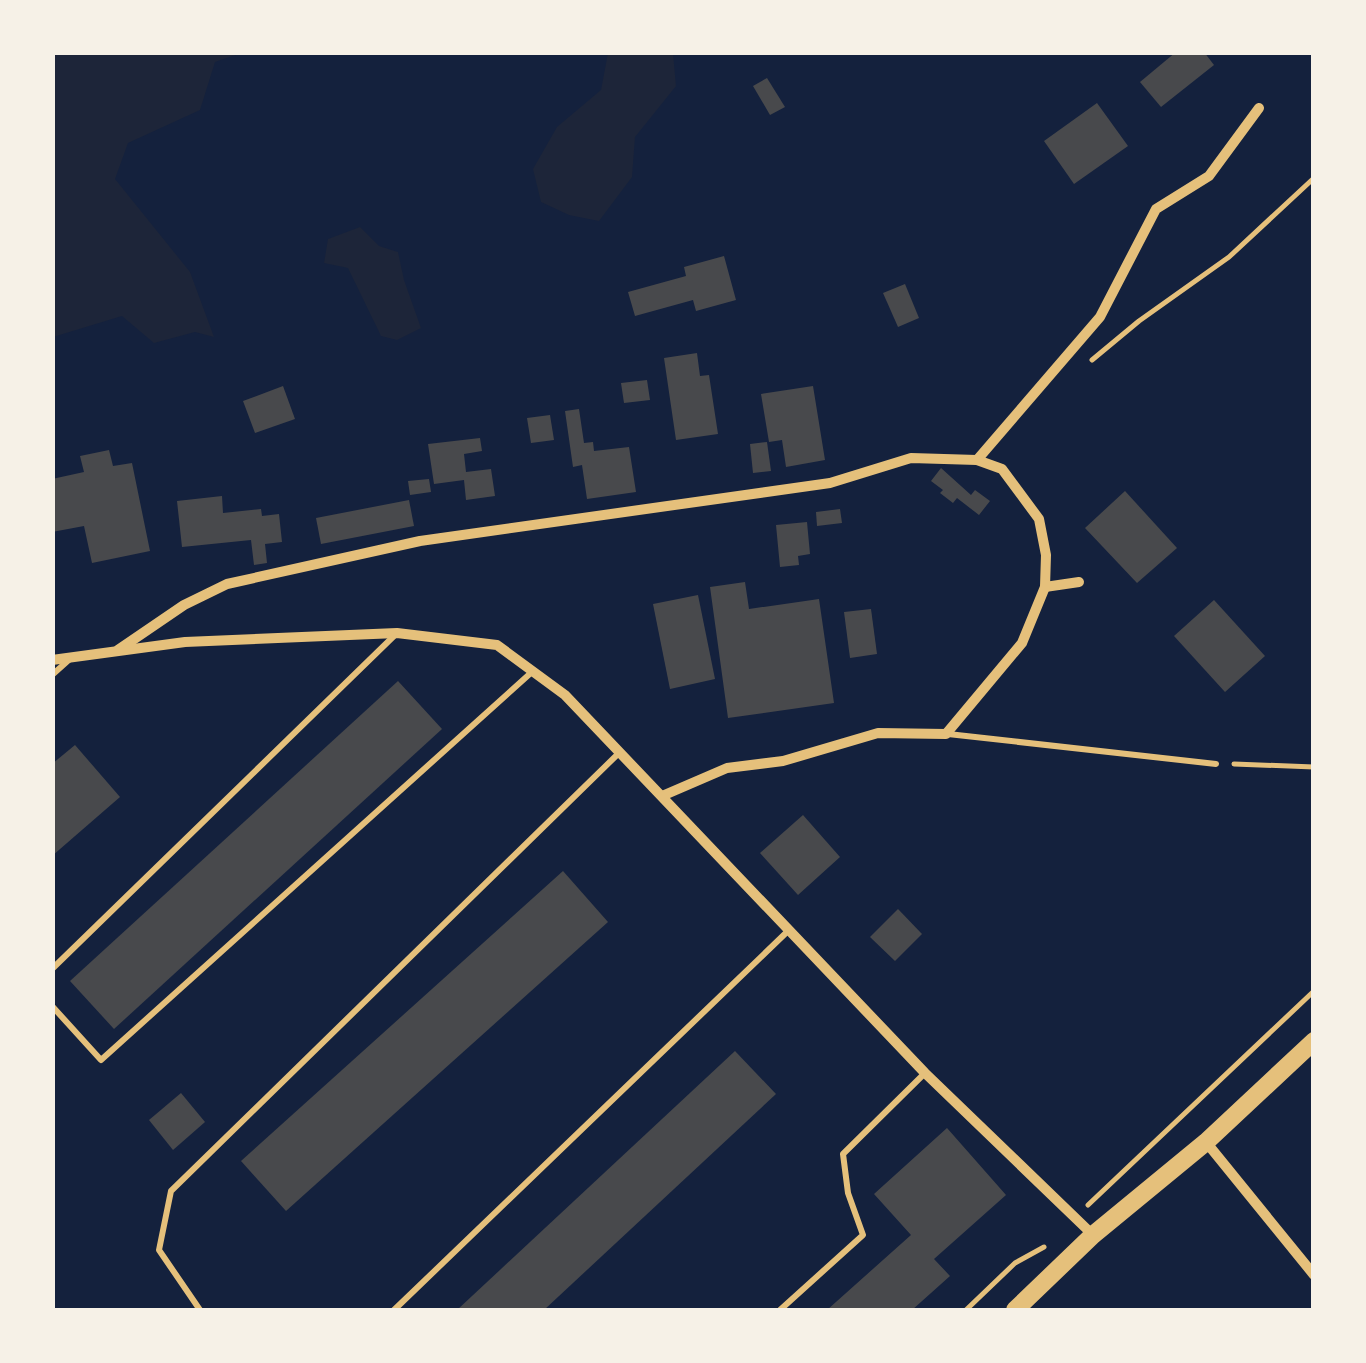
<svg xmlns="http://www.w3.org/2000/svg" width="1366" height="1363" font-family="'DejaVu Sans',sans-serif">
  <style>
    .green { fill: #1d2539 }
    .building { fill: #48494c }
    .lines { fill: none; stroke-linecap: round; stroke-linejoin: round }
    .path { stroke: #e5c07b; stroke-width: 5 }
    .service { stroke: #e5c07b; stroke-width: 6 }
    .minor { stroke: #e5c07b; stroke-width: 10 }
    .secondary { stroke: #e5c07b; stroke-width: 18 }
  </style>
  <rect width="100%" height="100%" fill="#14213d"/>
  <g class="green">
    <path d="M53 52 241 53 215 62 200 110 128 143 115 179 190 272 214 337 195 332 154 343 122 316 53 337Z"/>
    <path d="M608 53H673L676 86 635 137 632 177 599 221 569 215 541 202 533 169 557 127 601 90Z"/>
    <path d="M360 227 379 246 398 252 404 280 421 328 397 340 381 336 348 268 324 263 328 239Z"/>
  </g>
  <g class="building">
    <path d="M1176 52H1204L1214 65 1161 107 1140 82Z"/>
    <path d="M767 78 785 107 770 115 753 86Z"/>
    <path d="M1097 103 1128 146 1074 184 1044 141Z"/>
    <path d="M724 256 736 300 696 311 693 300 635 316 628 292 686 276 684 267Z"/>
    <path d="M905 284 919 318 898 327 883 293Z"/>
    <path d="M697 353 700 376 709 375 718 434 676 440 664 358Z"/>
    <path d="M647 380 650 400 624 403 621 383Z"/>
    <path d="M283 386 295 419 255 433 243 401Z"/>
    <path d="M813 386 825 460 786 467 782 440 769 442 761 394Z"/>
    <path d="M579 409 584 443 593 442 594 451 629 447 636 492 587 499 582 465 573 467 565 411Z"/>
    <path d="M550 415 554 440 531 443 527 418Z"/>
    <path d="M480 438 482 451 464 454 466 472 491 469 495 496 466 500 464 480 434 484 428 444Z"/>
    <path d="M767 442 771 471 753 473 750 444Z"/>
    <path d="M109 450 113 466 132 463 150 551 92 563 84 526 52 532V479L84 472 80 456Z"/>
    <path d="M941 468 971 495 975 490 990 501 979 515 957 498 953 503 940 493 943 490 931 481Z"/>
    <path d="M429 479 431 492 410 495 408 481Z"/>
    <path d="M1125 491 1177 548 1137 583 1085 528Z"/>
    <path d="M222 496 223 513 261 509 262 516 279 514 282 542 265 544 267 563 254 565 251 540 182 547 177 501Z"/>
    <path d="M409 500 414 526 321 544 316 518Z"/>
    <path d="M840 509 842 523 817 526 816 512Z"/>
    <path d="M807 522 810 554 798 556 799 565 780 567 776 525Z"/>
    <path d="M745 582 749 609 819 599 834 703 728 718 710 587Z"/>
    <path d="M698 595 715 679 670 689 653 604Z"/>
    <path d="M1214 600 1265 656 1225 692 1174 636Z"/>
    <path d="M871 609 877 654 850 658 844 612Z"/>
    <path d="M398 681 442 729 114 1029 70 981Z"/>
    <path d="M75 745 120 797 52 856V764Z"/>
    <path d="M803 815 840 857 798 895 760 853Z"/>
    <path d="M563 871 608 922 286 1211 241 1161Z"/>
    <path d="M898 909 922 934 895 961 870 937Z"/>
    <path d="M735 1051 776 1094 544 1310H457Z"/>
    <path d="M181 1093 205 1122 173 1150 149 1120Z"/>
    <path d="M947 1128 1006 1195 934 1259 950 1276 912 1310H827L911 1235 874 1194Z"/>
  </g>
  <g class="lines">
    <g class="path">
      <path d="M1092 360 1139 321 1229 257 1314 178"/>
      <path d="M1234 764 1314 767"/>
      <path d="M1088 1205 1314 991"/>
      <path d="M966 1310 1015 1263 1044 1247"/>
    </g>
    <g class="service">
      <path d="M52 675 71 658"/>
      <path d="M948 734 1216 764"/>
      <path d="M52 969 396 634"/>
      <path d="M52 1006 101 1060 533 671"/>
      <path d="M200 1310 159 1250 171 1191 620 752"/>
      <path d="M394 1310 789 930"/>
      <path d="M780 1310 863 1235 848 1193 843 1154 925 1073"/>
    </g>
    <g class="minor">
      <path d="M977 460 1100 317 1156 209 1209 176 1259 108"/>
      <path d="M1045 587 1079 582"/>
      <path d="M118 650 184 605 227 584 420 541 830 483 911 458 977 460 1002 469 1039 519 1046 555 1045 587 1022 643 946 734 878 733 783 761 727 768 662 796"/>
      <path d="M52 660 185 642 397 633 497 645 565 695 925 1073 1093 1235"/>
      <path d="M1206 1142 1314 1275"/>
    </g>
    <path class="secondary" d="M1015 1310 1093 1235 1206 1142 1314 1041"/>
  </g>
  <rect width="1366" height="1363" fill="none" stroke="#f6f1e7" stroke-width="110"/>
</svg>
